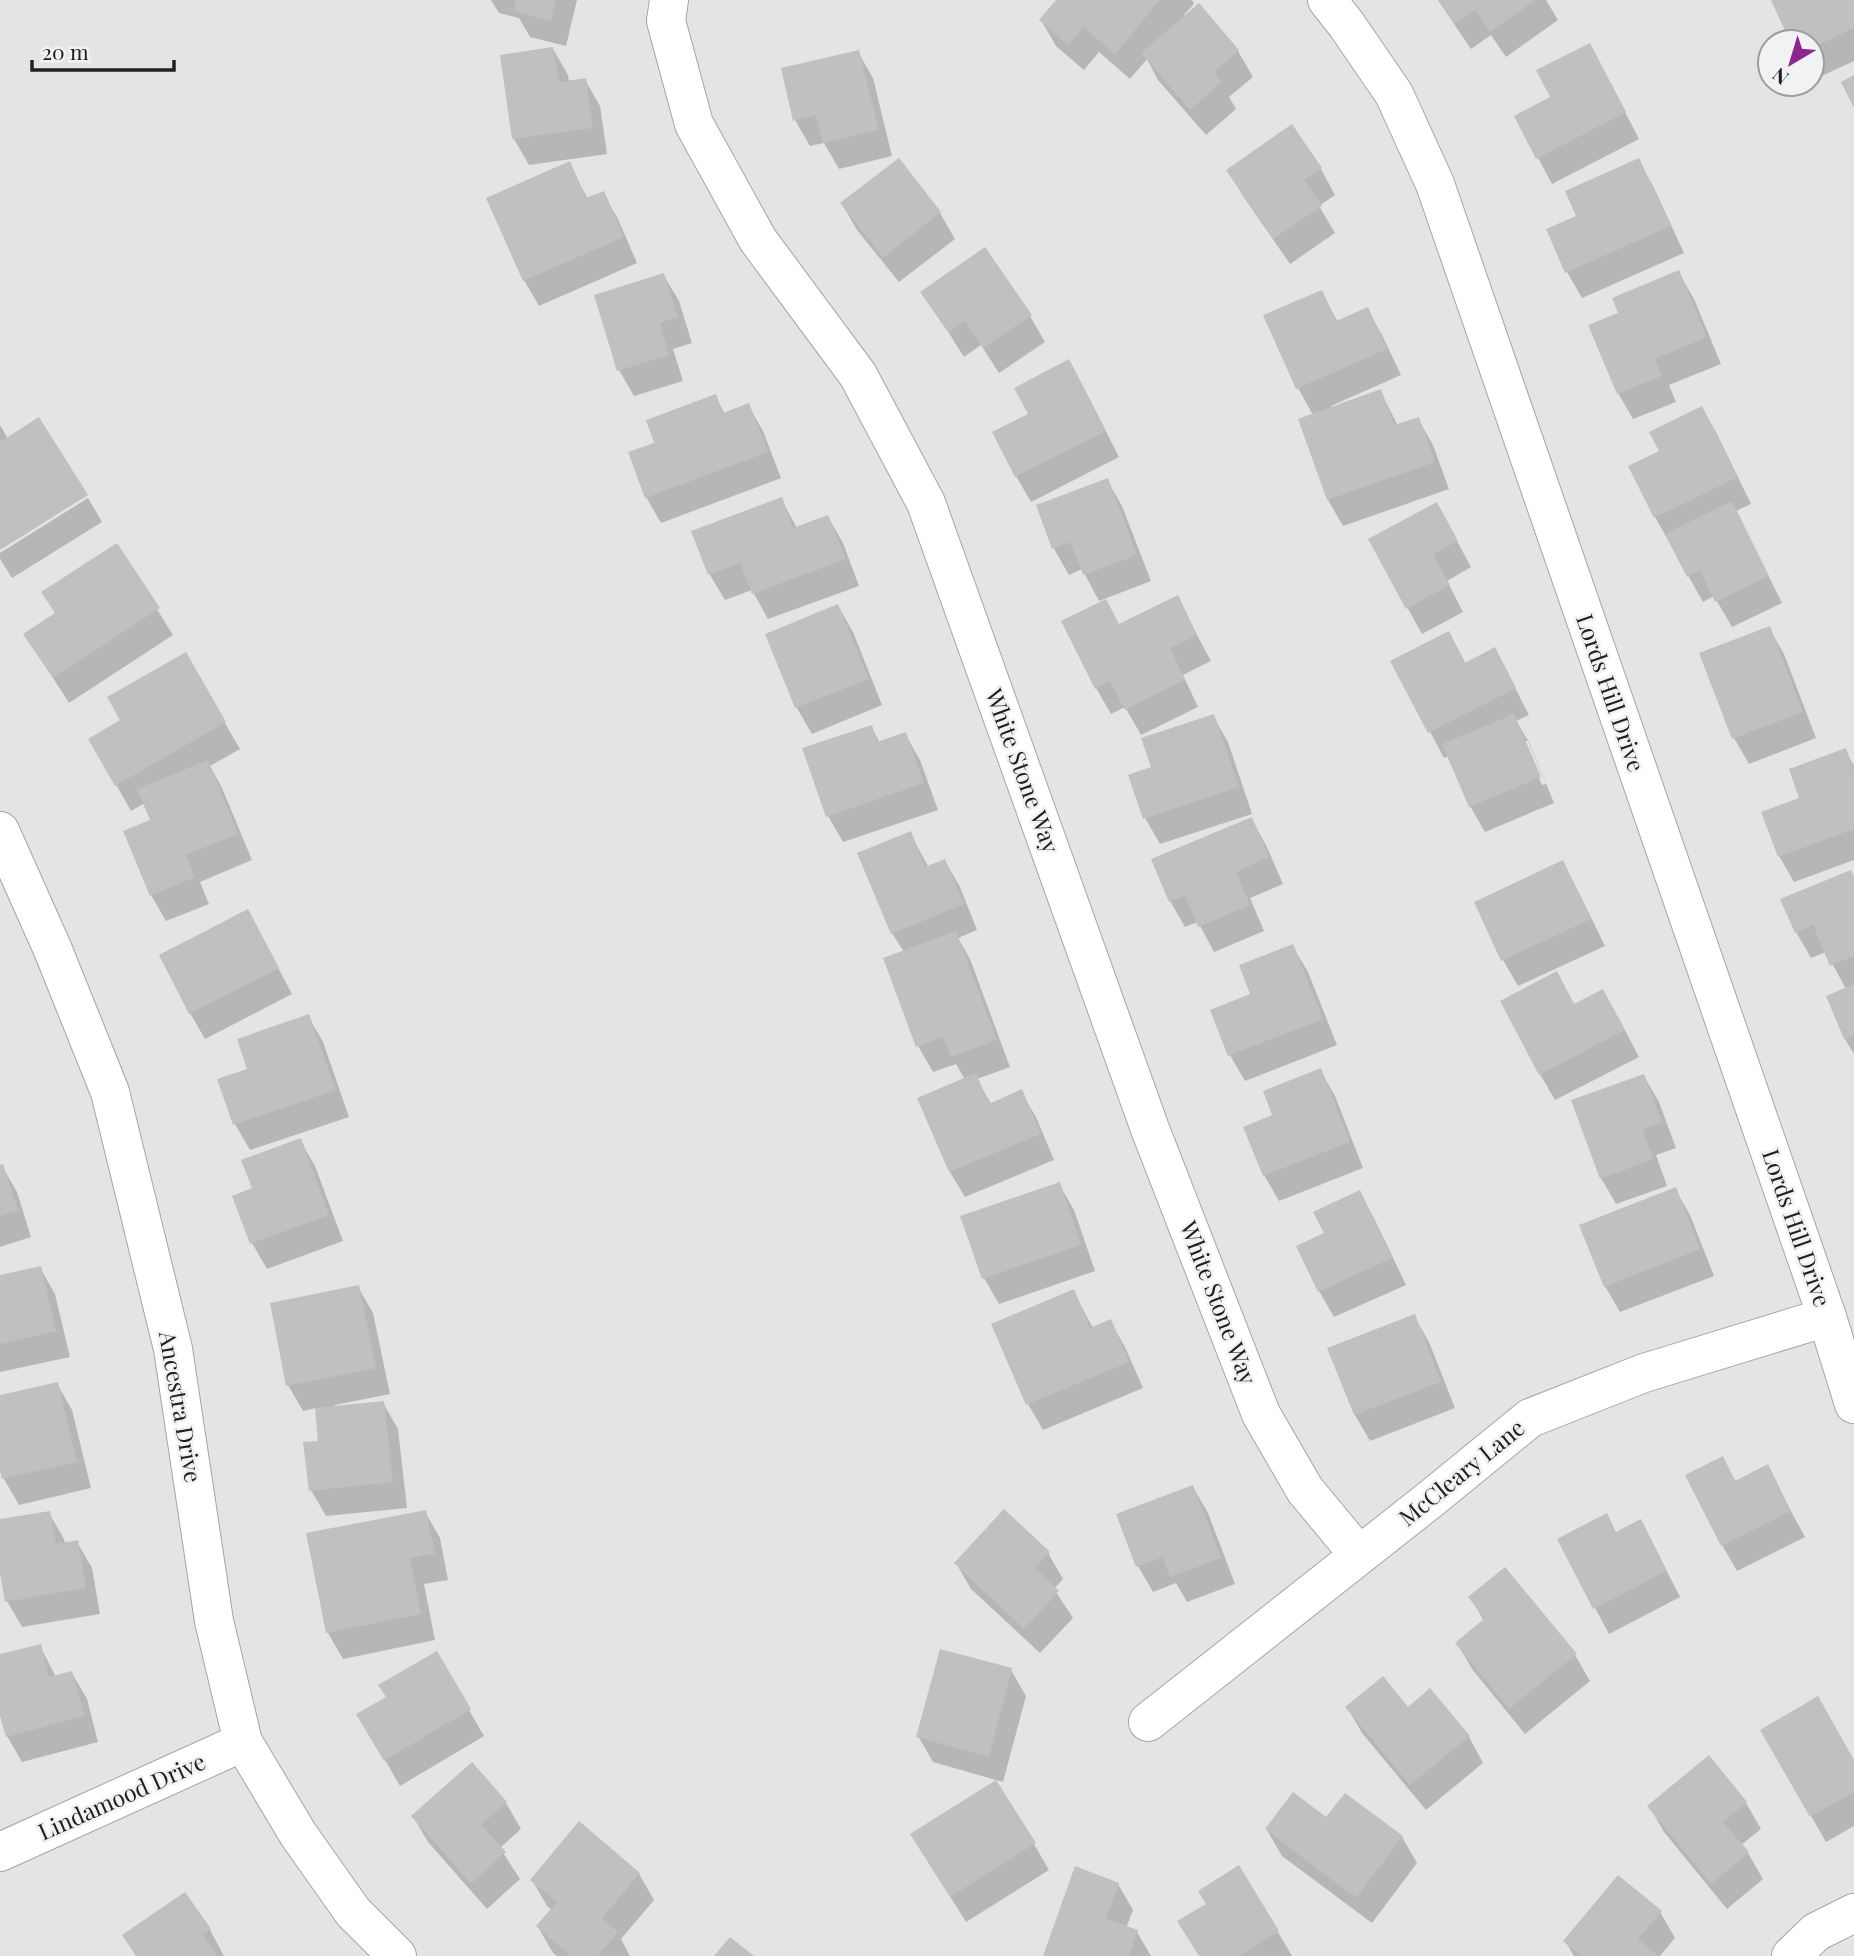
<svg xmlns="http://www.w3.org/2000/svg" width="1854" height="1956" font-family="'Playfair Display',serif">
  <style>
    .shadow { fill: #0003; fill-rule: evenodd }
    .building { fill: #c1bfbf }
    .lines { fill: none; stroke-linecap: round; stroke-linejoin: round }
    .minor-casing { stroke: #a3a5a7; stroke-width: 40 }
    .minor { stroke: #fff; stroke-width: 38 }
    .labels { text-anchor: middle; stroke-width: 5; stroke-linejoin: round; paint-order: stroke }
    .street-label { font-size: 23px; fill: #202021; stroke: #f0f2f3 }
  </style>
  <rect width="100%" height="100%" fill="#e3e4e6"/>
  <g class="shadow">
    <path d="M491 0H577L566 46 530 37 519 18 499 13Z"/>
    <path d="M1058 0H1192L1194 4 1184 15 1238 51 1253 77 1229 97 1236 109 1206 135 1158 80 1147 59 1130 79 1099 52 1084 70 1056 46 1041 20Z"/>
    <path d="M1438 0H1546L1558 20 1506 57 1491 35 1471 49Z"/>
    <path d="M1773 0H1854V61L1813 80 1812 42H1792Z"/>
    <path d="M553 49 568 75 569 82 585 80 600 106 607 154 529 165 514 139 502 57Z"/>
    <path d="M858 52 873 78 892 156 839 169 824 143 810 146 795 120Z"/>
    <path d="M1604 71 1639 139 1552 184 1516 117Z"/>
    <path d="M1638 160 1653 186 1684 253 1582 298 1567 272 1578 217Z"/>
    <path d="M569 164 588 199 603 193 618 219 637 263 539 306 524 280Z"/>
    <path d="M1321 169 1335 195 1319 206 1335 233 1290 264 1243 196 1228 170Z"/>
    <path d="M842 204 940 213 955 239 899 282 857 230Z"/>
    <path d="M1679 273 1694 299 1721 364 1669 385 1676 402 1633 419 1618 393 1620 314Z"/>
    <path d="M664 276 679 301 692 343 673 349 683 381 634 396 619 370Z"/>
    <path d="M923 292 1030 316 1045 342 999 373 981 345 964 357Z"/>
    <path d="M1321 292 1338 322 1367 309 1382 335 1401 375 1331 406 1332 409 1381 392 1398 426 1418 419 1433 445 1449 489 1343 526 1328 500 1300 420 1313 415 1298 388Z"/>
    <path d="M1084 388 1119 457 1031 502 1016 476Z"/>
    <path d="M715 396 725 414 748 405 763 431 781 478 661 523 646 497 656 444Z"/>
    <path d="M1702 408 1717 434 1751 504 1736 511 1782 603 1732 627 1714 596 1703 602 1655 517 1631 467 1662 452Z"/>
    <path d="M0 425 8 439 0 548Z"/>
    <path d="M1107 480 1122 506 1151 581 1099 601 1082 569 1069 575 1054 549 1038 506Z"/>
    <path d="M88 498 102 522 12 578 0 559V553Z"/>
    <path d="M781 499 797 528 828 517 843 543 859 586 768 619 752 590 725 600 710 575 693 532Z"/>
    <path d="M1451 530 1471 567 1447 581 1463 612 1422 634 1370 540Z"/>
    <path d="M117 545 173 635 69 703 25 634 56 614Z"/>
    <path d="M1177 598 1211 661 1183 675 1198 707 1141 735 1125 707 1111 714 1096 688 1119 626Z"/>
    <path d="M838 606 853 632 882 705 812 734 797 708 767 635Z"/>
    <path d="M1769 628 1784 654 1816 738 1749 764 1734 738Z"/>
    <path d="M1449 633 1466 664 1509 676 1529 715 1516 721 1529 742 1554 803 1485 832 1470 806 1449 756 1444 758 1393 662ZM1524 741H1528L1546 784 1542 785Z"/>
    <path d="M185 654 240 749 210 766 222 788 252 860 200 882 209 904 166 921 151 895 152 821 145 803 131 811 90 739 122 721Z"/>
    <path d="M1213 716 1228 742 1252 814 1160 844 1145 818 1153 768Z"/>
    <path d="M871 727 880 743 905 734 920 760 938 810 843 842 828 816Z"/>
    <path d="M1845 750 1854 766V860L1794 882 1779 856Z"/>
    <path d="M1251 819 1266 845 1283 884 1250 898 1264 931 1214 952 1198 922 1185 927 1170 901Z"/>
    <path d="M910 833 929 868 945 861 960 887 977 930 958 938 970 959 1010 1067 977 1079 991 1104 1021 1092 1036 1117 1054 1160 965 1197 950 1172 920 1099 965 1080 956 1064 933 1072 918 1046 904 952 892 933Z"/>
    <path d="M1563 863 1577 889 1605 946 1518 986 1503 960Z"/>
    <path d="M1854 879V1054L1845 1039 1828 997 1846 989 1826 952 1811 958 1796 932Z"/>
    <path d="M262 937 292 994 205 1039 190 1013Z"/>
    <path d="M1293 947 1308 972 1337 1045 1245 1081 1230 1055 1252 995Z"/>
    <path d="M1574 1005 1618 1017 1639 1057 1555 1100 1540 1074Z"/>
    <path d="M308 1016 323 1042 349 1117 250 1150 235 1124Z"/>
    <path d="M1320 1070 1335 1096 1363 1168 1279 1201 1264 1175 1274 1116Z"/>
    <path d="M1644 1076 1659 1102 1676 1148 1656 1155 1667 1186 1616 1204 1601 1178Z"/>
    <path d="M300 1140 315 1166 343 1241 267 1269 252 1243 254 1189Z"/>
    <path d="M2 1166 17 1192 31 1237 0 1247V1167Z"/>
    <path d="M1059 1184 1074 1210 1095 1271 999 1304 984 1278Z"/>
    <path d="M1675 1189 1690 1215 1714 1276 1620 1312 1605 1286Z"/>
    <path d="M1359 1192 1374 1218 1406 1285 1334 1317 1319 1291 1298 1247 1326 1233Z"/>
    <path d="M40 1268 55 1294 70 1357 0 1372V1277Z"/>
    <path d="M358 1287 373 1313 390 1394 335 1405V1407L383 1403 398 1429 407 1508 326 1516 311 1490 320 1442 316 1408 303 1411 288 1385Z"/>
    <path d="M1073 1291 1093 1328 1110 1321 1125 1347 1143 1388 1043 1430 1028 1404 994 1325Z"/>
    <path d="M1414 1316 1429 1342 1455 1408 1370 1441 1355 1415 1329 1349Z"/>
    <path d="M57 1384 72 1410 91 1488 19 1505 4 1479 0 1464V1397Z"/>
    <path d="M1722 1459 1736 1482 1767 1467 1805 1537 1737 1571 1722 1545Z"/>
    <path d="M1193 1487 1208 1513 1235 1584 1187 1602 1176 1583 1153 1592 1138 1566Z"/>
    <path d="M425 1512 440 1538 448 1580 424 1584 435 1640 343 1659 328 1633 308 1535Z"/>
    <path d="M49 1513 64 1539 65 1544 77 1542 92 1568 100 1614 22 1627 7 1601 0 1563V1521Z"/>
    <path d="M1616 1533 1655 1548 1680 1597 1609 1634 1595 1608Z"/>
    <path d="M1048 1553 1063 1579 1054 1589 1073 1618 1040 1653 971 1589 956 1563Z"/>
    <path d="M1470 1597 1575 1655 1590 1681 1525 1734 1472 1669 1457 1643 1484 1621Z"/>
    <path d="M40 1646 56 1677 72 1673 87 1699 98 1742 22 1762 7 1736 0 1709V1656Z"/>
    <path d="M436 1653 484 1736 400 1786 359 1715 388 1698Z"/>
    <path d="M1011 1670 1026 1696 1003 1782 933 1762 918 1736Z"/>
    <path d="M1347 1707 1408 1709 1469 1737 1483 1763 1426 1810 1362 1733Z"/>
    <path d="M1762 1731 1854 1763V1826L1826 1842Z"/>
    <path d="M1708 1758 1746 1803 1761 1829 1741 1845 1748 1853 1763 1879 1727 1909 1664 1832 1649 1806Z"/>
    <path d="M506 1803 521 1829 500 1848 520 1879 487 1909 428 1842 413 1816Z"/>
    <path d="M1327 1820 1402 1837 1417 1863 1372 1923 1282 1856 1267 1830Z"/>
    <path d="M1034 1844 1049 1870 966 1922 927 1860Z"/>
    <path d="M639 1874 654 1900 621 1939 630 1956H557L553 1953 538 1927 552 1910 547 1906 532 1880Z"/>
    <path d="M1118 1884 1133 1910 1126 1928 1137 1932 1151 1956H1044Z"/>
    <path d="M184 1894 210 1930 224 1956H136Z"/>
    <path d="M1660 1912 1675 1938 1660 1956H1574L1565 1941Z"/>
    <path d="M1278 1932 1292 1956H1200Z"/>
  </g>
  <g class="building">
    <path d="M516 0H556L551 21 513 11Z"/>
    <path d="M1056 0H1160L1115 54 1083 27 1068 45 1039 20Z"/>
    <path d="M1438 0H1535L1490 32 1475 10 1455 24Z"/>
    <path d="M1771 0H1854V28L1812 48V42H1790Z"/>
    <path d="M1199 3 1239 50 1214 72 1222 82 1190 110 1141 53Z"/>
    <path d="M1590 43 1626 112 1536 159 1514 116 1550 97 1536 70Z"/>
    <path d="M553 47 559 82 586 78 593 128 512 139 500 55Z"/>
    <path d="M859 50 879 130 823 143 816 115 793 121 781 68Z"/>
    <path d="M1854 75V108L1841 82Z"/>
    <path d="M1292 124 1322 168 1304 180 1322 206 1273 239 1226 170Z"/>
    <path d="M899 158 941 212 883 258 840 203Z"/>
    <path d="M1639 158 1671 226 1565 273 1546 229 1576 216 1565 191Z"/>
    <path d="M570 161 586 198 604 191 624 237 523 281 486 198Z"/>
    <path d="M985 247 1032 315 983 348 965 321 948 332 920 292Z"/>
    <path d="M1679 270 1707 337 1655 359 1662 376 1617 394 1588 325 1618 313 1612 298Z"/>
    <path d="M664 273 678 317 660 323 669 355 617 371 594 295Z"/>
    <path d="M1322 290 1336 321 1368 307 1387 349 1296 389 1263 315Z"/>
    <path d="M1069 359 1106 431 1015 477 992 432 1028 414 1014 388Z"/>
    <path d="M1381 389 1394 425 1419 417 1435 462 1327 500 1298 419Z"/>
    <path d="M716 394 723 413 749 403 768 452 645 498 628 452 654 443 646 420Z"/>
    <path d="M1702 406 1738 477 1654 518 1628 466 1659 451 1649 432Z"/>
    <path d="M39 417 88 495 0 550V442Z"/>
    <path d="M1108 478 1137 555 1083 575 1070 542 1052 549 1036 505Z"/>
    <path d="M782 497 793 528 828 515 846 559 752 594 740 563 708 575 691 531Z"/>
    <path d="M1732 501 1769 576 1715 602 1700 570 1687 577 1665 534Z"/>
    <path d="M1437 502 1458 541 1433 554 1450 585 1406 609 1368 539Z"/>
    <path d="M117 543 160 608 53 678 23 634 55 613 41 592Z"/>
    <path d="M1178 595 1197 635 1170 648 1185 680 1125 710 1110 681 1095 689 1061 621 1106 599 1119 624Z"/>
    <path d="M838 604 869 679 795 708 765 634Z"/>
    <path d="M1770 626 1803 712 1732 739 1699 653Z"/>
    <path d="M1449 631 1465 663 1495 647 1516 688 1428 733 1390 661Z"/>
    <path d="M186 652 226 722 115 786 88 739 120 720 107 697Z"/>
    <path d="M1214 714 1239 787 1143 819 1128 775 1151 767 1141 738Z"/>
    <path d="M1514 714 1541 777 1469 807 1442 744Z"/>
    <path d="M872 725 877 742 906 732 924 783 826 817 802 748Z"/>
    <path d="M1846 748 1854 771V829L1778 857 1761 812 1799 798 1789 769Z"/>
    <path d="M208 760 238 834 186 855 195 877 150 896 123 831 150 820 137 789Z"/>
    <path d="M1252 817 1269 857 1236 872 1250 905 1198 927 1185 896 1169 902 1151 859Z"/>
    <path d="M911 831 925 867 945 859 964 904 891 934 857 853Z"/>
    <path d="M1563 860 1591 919 1501 961 1474 902Z"/>
    <path d="M1851 870 1854 877V956L1830 966 1813 925 1795 933 1780 899Z"/>
    <path d="M248 909 279 968 189 1014 159 955Z"/>
    <path d="M956 931 997 1040 951 1057 943 1037 916 1047 883 958Z"/>
    <path d="M1293 944 1323 1019 1228 1056 1210 1010 1250 994 1239 965Z"/>
    <path d="M1557 971 1574 1004 1603 989 1625 1030 1539 1075 1500 1001Z"/>
    <path d="M1854 984V1035L1844 1039 1826 996Z"/>
    <path d="M309 1014 336 1090 233 1125 217 1079 247 1069 237 1039Z"/>
    <path d="M1321 1068 1350 1142 1263 1176 1243 1127 1272 1115 1263 1091Z"/>
    <path d="M976 1073 989 1104 1022 1089 1041 1134 949 1172 917 1098Z"/>
    <path d="M1644 1074 1662 1122 1643 1129 1653 1159 1600 1179 1571 1100Z"/>
    <path d="M301 1138 329 1215 250 1244 232 1196 252 1188 241 1160Z"/>
    <path d="M3 1164 18 1211 0 1216V1165Z"/>
    <path d="M1060 1182 1081 1245 982 1279 960 1216Z"/>
    <path d="M1676 1187 1700 1249 1604 1287 1579 1225Z"/>
    <path d="M1360 1190 1392 1258 1318 1292 1296 1246 1324 1233 1313 1212Z"/>
    <path d="M41 1266 56 1331 0 1344V1275Z"/>
    <path d="M359 1285 376 1368 286 1386 270 1303Z"/>
    <path d="M1074 1289 1090 1328 1111 1319 1129 1362 1026 1405 991 1324Z"/>
    <path d="M1415 1314 1441 1382 1354 1415 1327 1348Z"/>
    <path d="M58 1382 77 1462 2 1479 0 1471V1395Z"/>
    <path d="M384 1401 393 1482 309 1491 303 1442 318 1441 315 1408Z"/>
    <path d="M1723 1456 1735 1481 1768 1464 1791 1511 1721 1546 1685 1475Z"/>
    <path d="M1193 1485 1221 1558 1170 1577 1163 1557 1136 1567 1116 1514Z"/>
    <path d="M1004 1509 1050 1552 1035 1568 1059 1591 1024 1629 954 1563Z"/>
    <path d="M426 1510 435 1554 410 1558 421 1614 326 1633 306 1533Z"/>
    <path d="M50 1511 56 1544 78 1540 86 1588 5 1602 0 1573V1519Z"/>
    <path d="M1607 1513 1616 1532 1641 1519 1667 1571 1593 1609 1557 1539Z"/>
    <path d="M1505 1567 1577 1654 1509 1709 1455 1643 1485 1618 1468 1597Z"/>
    <path d="M41 1644 49 1677 72 1671 85 1716 6 1737 0 1716V1654Z"/>
    <path d="M940 1649 1012 1668 989 1757 916 1737Z"/>
    <path d="M437 1651 471 1709 384 1761 356 1714 386 1697 378 1685Z"/>
    <path d="M1383 1676 1408 1707 1430 1688 1470 1736 1410 1785 1345 1707Z"/>
    <path d="M1818 1696 1854 1760V1792L1810 1817 1760 1730Z"/>
    <path d="M1709 1755 1747 1802 1723 1822 1749 1852 1711 1884 1647 1806Z"/>
    <path d="M472 1762 507 1802 481 1825 506 1852 471 1884 411 1816Z"/>
    <path d="M996 1780 1036 1843 950 1897 910 1834Z"/>
    <path d="M1293 1792 1326 1817 1345 1793 1403 1836 1356 1898 1265 1829Z"/>
    <path d="M579 1821 640 1873 602 1918 618 1932 598 1956H570L536 1926 557 1902 530 1880Z"/>
    <path d="M1239 1865 1279 1931 1239 1956H1199L1177 1921 1206 1904 1198 1891Z"/>
    <path d="M1075 1866 1119 1883 1106 1919 1138 1930 1129 1956H1043Z"/>
    <path d="M1618 1875 1662 1911 1638 1939 1658 1956H1581L1563 1941Z"/>
    <path d="M185 1892 211 1929 203 1935 217 1956H136L122 1935Z"/>
    <path d="M730 1937 754 1956H714Z"/>
  </g>
  <g class="lines">
    <defs>
      <g id="minor">
        <path d="M669 0 666 21 694 124 758 240 858 375 926 503 1150 1129 1261 1414 1305 1490 1359 1555"/>
        <path d="M1327 0 1346 24 1394 94 1435 184 1827 1317 1854 1404"/>
        <path d="M0 831 53 950 110 1092 173 1349 214 1621 243 1742 298 1834 353 1912 397 1956"/>
        <path d="M1148 1722 1432 1498 1530 1418 1644 1373 1827 1317"/>
        <path d="M0 1852 243 1742"/>
        <path d="M1791 1956 1816 1932 1854 1913"/>
      </g>
    </defs>
    <use href="#minor" class="minor-casing"/>
    <use href="#minor" class="minor"/>
  </g>
  <g class="labels">
    <g class="street-label">
      <text transform="translate(1610 693) rotate(71)" y="8">Lords Hill Drive</text>
      <text transform="translate(1022 771) rotate(70)" y="8">White Stone Way</text>
      <text transform="translate(1796 1228) rotate(71)" y="8">Lords Hill Drive</text>
      <text transform="translate(1218 1303) rotate(69)" y="8">White Stone Way</text>
      <text transform="translate(180 1407) rotate(80)" y="8">Ancestra Drive</text>
      <text transform="translate(1462 1473) rotate(-39)" y="8">McCleary Lane</text>
      <text transform="translate(122 1797) rotate(-24)" y="8">Lindamood Drive</text>
    </g>
  </g>
  <g transform="translate(1791 63) rotate(218)"><circle r="33" fill="#f0f2f3" stroke="#9d9e9f" stroke-width="2"/>
  <path d="M0-5L12 26L0 18L-12 26Z" fill="#8a268e"/>
  <text y="-10" font-size="19" font-weight="bold" text-anchor="middle" fill="#202021">N</text>
  </g>
  <path d="M32 60v10h142v-10" fill="none" stroke="#202021" stroke-width="3.5"/>
  <text x="42" y="60" font-size="21" fill="#202021" stroke="#f0f2f3" stroke-width="5" paint-order="stroke">20 m</text>
</svg>
